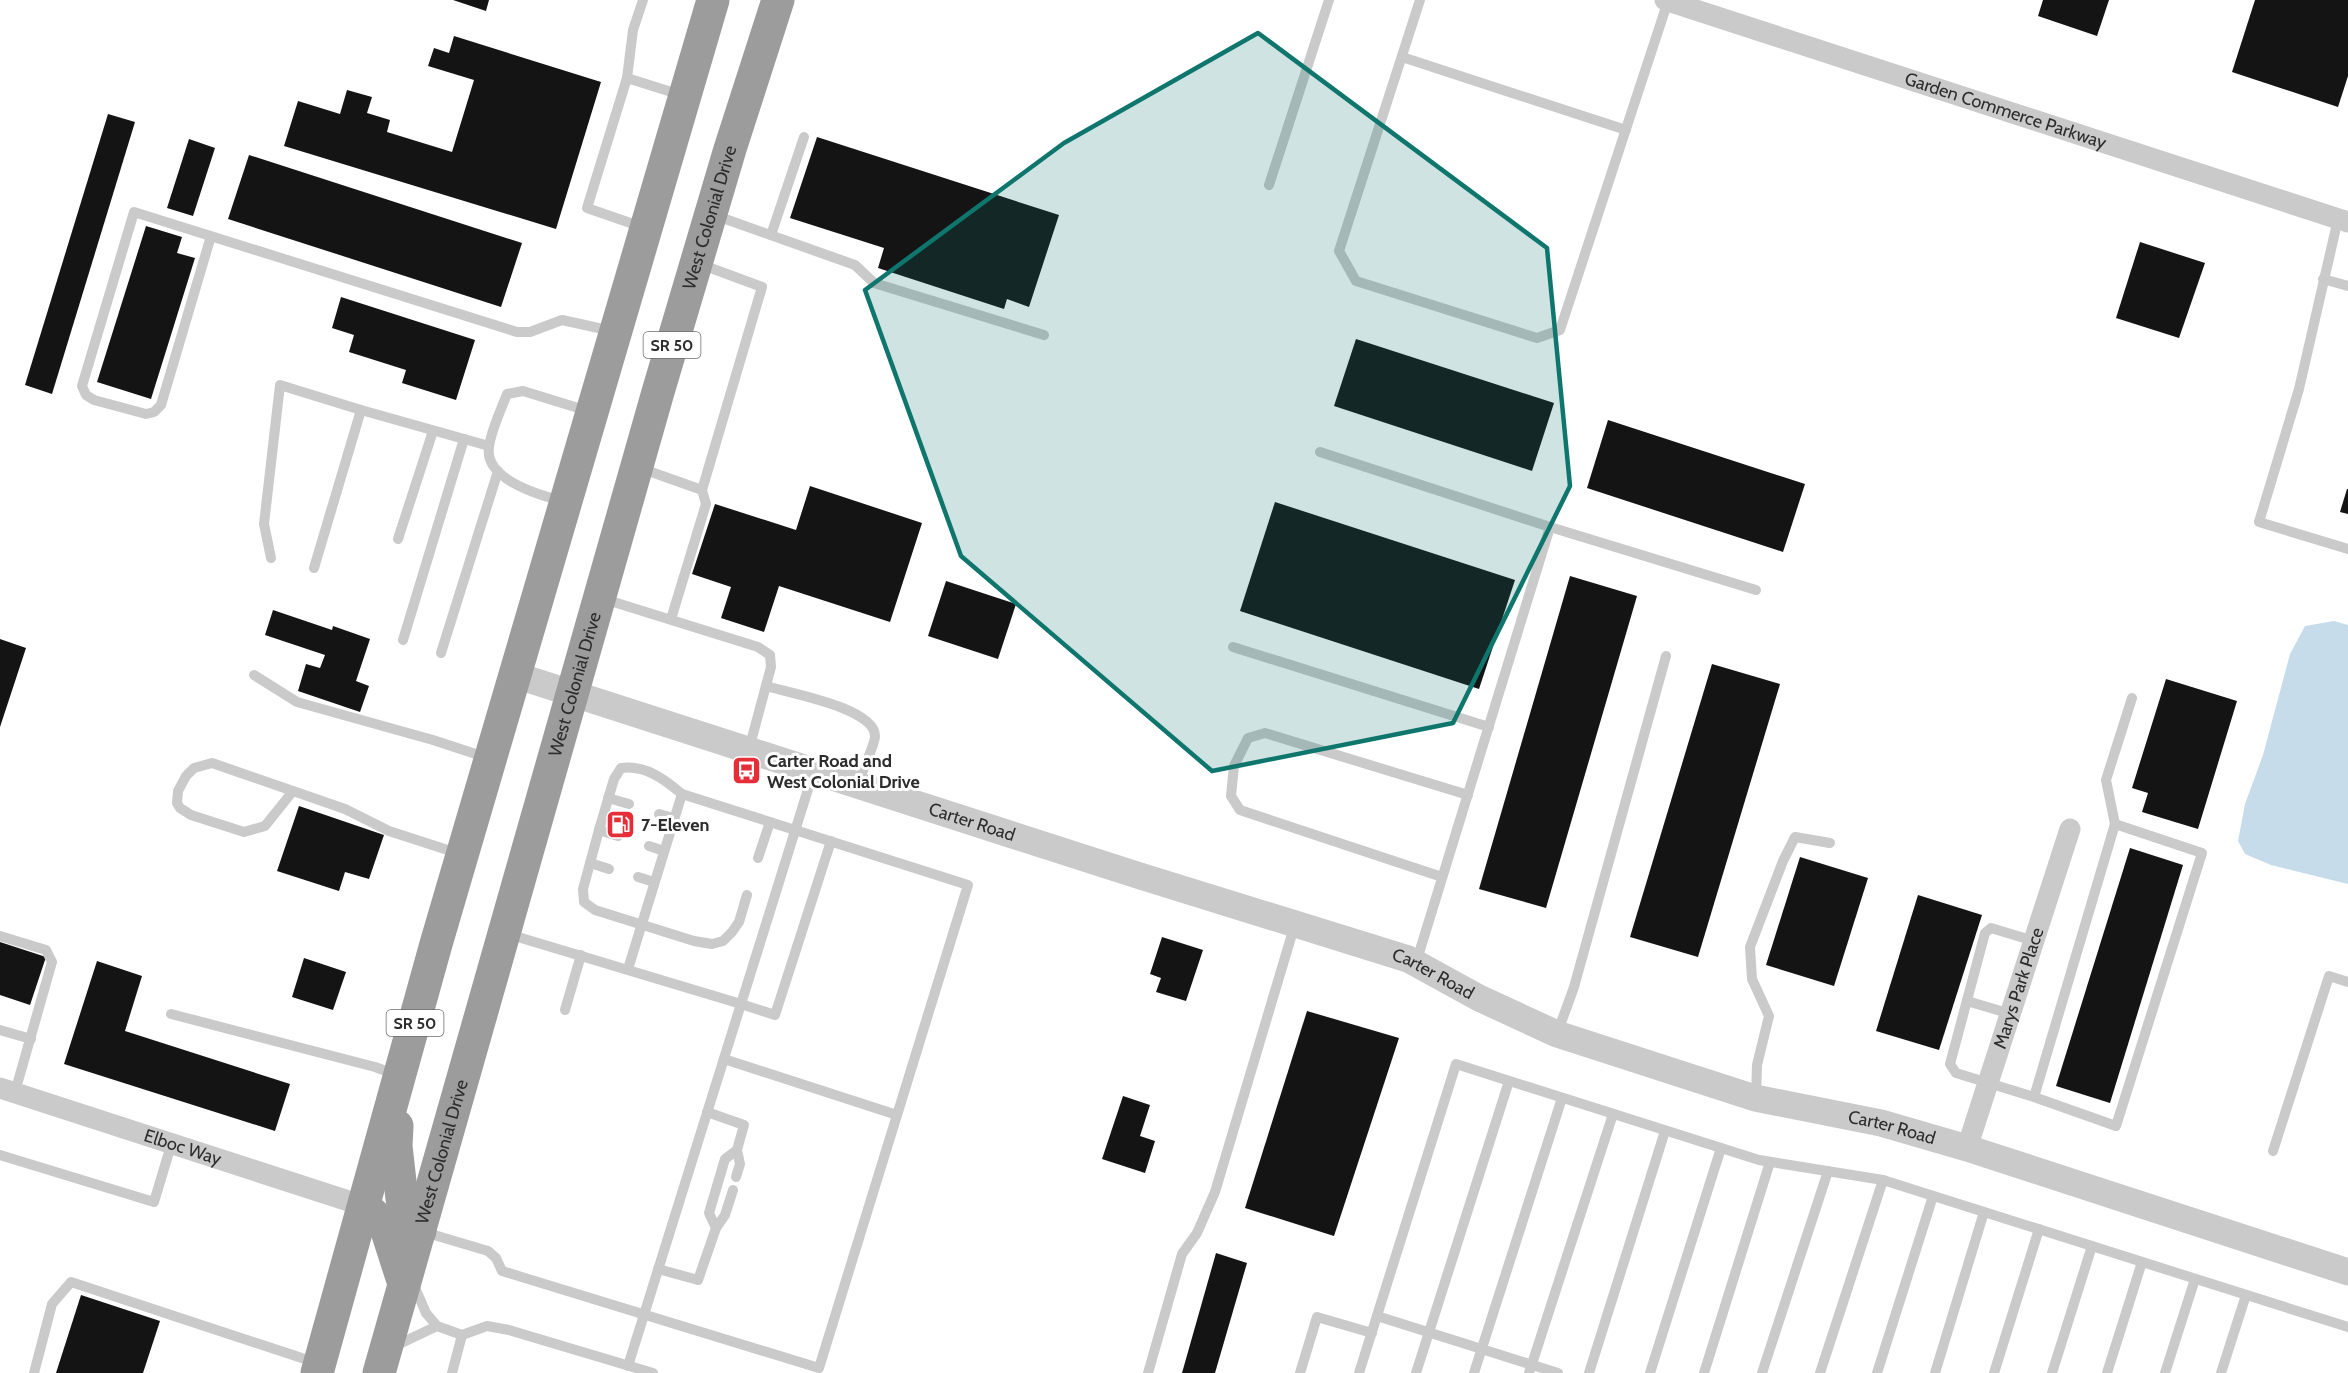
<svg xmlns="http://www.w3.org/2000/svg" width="2348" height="1373" font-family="Cabin,sans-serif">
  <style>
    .water { fill: #c6dceb }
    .building { fill: #141414 }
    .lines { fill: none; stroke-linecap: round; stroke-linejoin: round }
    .service { stroke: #cacaca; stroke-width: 10 }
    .minor { stroke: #cacaca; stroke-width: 21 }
    .tertiary { stroke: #cacaca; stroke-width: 27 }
    .trunk { stroke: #9c9c9c; stroke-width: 33 }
    .marked { fill: #0f766e; fill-opacity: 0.2; stroke: #0f766e; stroke-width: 4.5; stroke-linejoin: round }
    .labels { text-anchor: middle; stroke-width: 6; stroke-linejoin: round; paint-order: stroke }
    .shield { fill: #fff; stroke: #6c6c6c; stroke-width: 1.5 }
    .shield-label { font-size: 16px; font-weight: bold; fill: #2d2d2d }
    .street-label { font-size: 18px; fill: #2d2d2d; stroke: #fff }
    .poi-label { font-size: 18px; font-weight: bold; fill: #2d2d2d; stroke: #fff; text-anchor: start }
  </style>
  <rect width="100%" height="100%" fill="#fff"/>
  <path class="water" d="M2334 621 2348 625V884L2271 865 2245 854 2238 841 2245 804 2263 755 2290 654 2305 626Z"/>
  <g class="building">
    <path d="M453 0H489L486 11Z"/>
    <path d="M2043 0H2109L2097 36 2038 16Z"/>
    <path d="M2255 0H2348V76L2338 107 2232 72Z"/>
    <path d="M454 36 601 82 556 229 284 146 298 101 340 114 347 90 372 97 367 113 390 120 387 132 452 152 474 80 428 66 434 48 449 53Z"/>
    <path d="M108 114 135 122 52 394 25 385Z"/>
    <path d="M817 137 1059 215 1029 307 1007 299 1004 309 878 268 884 248 790 218Z"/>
    <path d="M189 139 215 148 193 216 167 208Z"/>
    <path d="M249 155 522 243 501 307 228 219Z"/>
    <path d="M146 226 182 237 177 253 195 258 151 399 97 382Z"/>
    <path d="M2140 242 2205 263 2179 338 2116 318Z"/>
    <path d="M341 297 475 340 456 400 402 383 406 370 349 352 354 335 332 328Z"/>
    <path d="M1356 339 1554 403 1532 471 1334 406Z"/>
    <path d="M1608 420 1805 484 1783 552 1587 488Z"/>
    <path d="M810 486 922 523 890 622 779 586 764 632 721 618 731 587 692 574 715 504 796 530Z"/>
    <path d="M2347 489H2348V514L2340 512Z"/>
    <path d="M1275 502 1515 580 1479 689 1240 611Z"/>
    <path d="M1570 576 1637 596 1546 908 1479 889Z"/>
    <path d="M946 581 1016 604 998 659 928 636Z"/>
    <path d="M273 610 332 630 333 626 370 639 356 681 369 686 360 712 298 691 306 664 320 668 325 655 265 635Z"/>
    <path d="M0 639 26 648 0 727Z"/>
    <path d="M1712 664 1780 684 1698 957 1630 937Z"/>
    <path d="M2166 679 2237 701 2198 829 2142 812 2148 793 2132 788Z"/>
    <path d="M299 806 384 835 369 879 345 872 339 891 277 871Z"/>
    <path d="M2130 848 2183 865 2110 1103 2056 1086Z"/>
    <path d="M1800 857 1868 878 1834 986 1766 965Z"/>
    <path d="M1918 895 1982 915 1939 1050 1876 1031Z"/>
    <path d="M1162 937 1203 950 1186 1001 1156 992 1161 978 1150 974Z"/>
    <path d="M0 942 46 957 30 1005 0 995Z"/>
    <path d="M304 958 346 972 333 1010 292 997Z"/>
    <path d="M97 961 142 976 125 1031 290 1084 275 1131 64 1064Z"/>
    <path d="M1307 1011 1399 1038 1334 1236 1245 1208Z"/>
    <path d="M1123 1096 1150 1105 1140 1136 1155 1141 1145 1173 1102 1159Z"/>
    <path d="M1216 1253 1247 1263 1215 1373H1182Z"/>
    <path d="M81 1295 160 1321 143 1373H56Z"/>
  </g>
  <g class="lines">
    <g class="service">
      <path d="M1420 0 1339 251 1356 281 1537 338 1560 330 1668 1"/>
      <path d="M1402 57 1626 130"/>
      <path d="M627 78 633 30 643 0"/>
      <path d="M1269 185 1329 0"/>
      <path d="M714 215 855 265 874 283 1044 335"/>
      <path d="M2338 219 2299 389 2259 522 2348 549"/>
      <path d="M642 227 587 208 627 78 681 95"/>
      <path d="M771 235 804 137"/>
      <path d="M211 236 161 405 154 412 146 414 94 400 86 395 82 386 134 212 498 326 517 332H530L562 320 612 331"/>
      <path d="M700 264 762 287 702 490"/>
      <path d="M2323 279 2348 286"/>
      <path d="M1320 452 1550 527 1416 963"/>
      <path d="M640 468 702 490 706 504 671 619"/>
      <path d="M562 501C539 495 484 479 489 447 491 430 501 410 507 394L523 391 588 411"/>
      <path d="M1550 527 1756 590"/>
      <path d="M398 539 433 431"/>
      <path d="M271 558 264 524 280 385 361 410 489 446"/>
      <path d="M314 568 361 410"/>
      <path d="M604 599 758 647 770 655 771 667 749 749"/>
      <path d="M403 640 464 439"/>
      <path d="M1233 647 1489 727"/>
      <path d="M441 653 498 471"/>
      <path d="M254 675 297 702 433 740 488 758"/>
      <path d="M766 686C789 693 875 708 875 736 875 745 861 773 858 784"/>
      <path d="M293 791 265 826 244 832 191 815 180 808 177 803 178 791 186 776 194 768 212 763 345 809 389 831 460 854"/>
      <path d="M682 794C664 779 646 765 621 768L614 779 599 830 583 889 584 902 595 910 694 941 712 944 723 941 732 932 739 922 747 895"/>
      <path d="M608 798 629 804"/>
      <path d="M659 814 674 818"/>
      <path d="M2115 824 2106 780 2132 698"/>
      <path d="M599 830 618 836"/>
      <path d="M649 846 664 851"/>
      <path d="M758 858 770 822"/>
      <path d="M590 863 609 869"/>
      <path d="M638 877 654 882"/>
      <path d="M1442 877 1240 810 1231 796 1234 766 1248 738 1265 733 1468 795"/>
      <path d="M508 934 741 1004 814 770"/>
      <path d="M0 936 46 950 52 962 15 1092"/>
      <path d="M2034 941 1991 928 1985 933 1950 1064 1956 1073 2034 1097 2115 824 2202 853 2116 1126 2034 1097"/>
      <path d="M1967 1001 2011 1014"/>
      <path d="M565 1010 581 955"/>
      <path d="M171 1014 375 1067 397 1075"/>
      <path d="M0 1030 31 1039"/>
      <path d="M1557 1034 1574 987 1666 656"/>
      <path d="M724 1059 897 1115"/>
      <path d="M1756 1098 1757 1065 1769 1016 1752 979 1750 947 1783 861 1795 837 1830 843"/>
      <path d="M707 1112 744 1125 737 1150 740 1164 736 1177"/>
      <path d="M2273 1151 2329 976 2348 982"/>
      <path d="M0 1155 154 1202 172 1142"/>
      <path d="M716 1228 709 1213 725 1159 737 1150"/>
      <path d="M424 1232 488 1251 496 1258 502 1271 819 1368 968 885 682 794 628 969"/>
      <path d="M658 1269 698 1280 716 1228 725 1215 733 1190"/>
      <path d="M413 1283 426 1313 437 1326 462 1335 487 1326 509 1330 653 1373"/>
      <path d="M1377 1316 1558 1373"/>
      <path d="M393 1347 437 1326"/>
      <path d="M628 1366 741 1004 775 1015 831 841"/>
      <path d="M34 1373 52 1304 71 1282 317 1363"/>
      <path d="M452 1373 462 1335"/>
      <path d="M1148 1373 1182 1254 1197 1233 1215 1192 1295 924"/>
      <path d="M1300 1373 1317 1317 1372 1333"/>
      <path d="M1359 1373 1456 1064 1759 1160 1883 1180 2348 1327"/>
      <path d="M1416 1373 1509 1081"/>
      <path d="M1474 1373 1562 1098"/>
      <path d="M1529 1373 1613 1114"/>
      <path d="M1589 1373 1665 1131"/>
      <path d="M1650 1373 1721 1148"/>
      <path d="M1704 1373 1770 1162"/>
      <path d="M1762 1373 1828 1171"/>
      <path d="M1820 1373 1883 1180"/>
      <path d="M1877 1373 1933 1196"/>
      <path d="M1935 1373 1984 1212"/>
      <path d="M1994 1373 2039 1229"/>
      <path d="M2052 1373 2092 1246"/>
      <path d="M2107 1373 2142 1262"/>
      <path d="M2165 1373 2195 1279"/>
      <path d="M2221 1373 2246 1295"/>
    </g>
    <g class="minor">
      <path id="s1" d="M1665 0 2348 222"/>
      <path id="s2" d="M0 1088 364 1206"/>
      <path id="s3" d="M1967 1148 2070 829"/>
    </g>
    <path class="tertiary" id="s4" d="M515 675 1137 875 1408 959 1479 998 1557 1034 1755 1098 1881 1123 1967 1148 2348 1272"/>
    <g class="trunk">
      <path d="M397 1126 396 1146 402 1199 420 1231"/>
      <path d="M364 1206 385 1225 404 1284"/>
      <path d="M317 1373 436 944 713 0"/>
      <path id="s5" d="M379 1373 658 392 730 149 778 0"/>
    </g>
  </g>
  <path class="marked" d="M1258 33 1547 248 1570 486 1453 723 1212 771 961 556 865 290 1064 143Z"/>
  <defs>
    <symbol id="bus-square" viewBox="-11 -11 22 22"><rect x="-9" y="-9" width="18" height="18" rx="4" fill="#e52e38" stroke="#fff"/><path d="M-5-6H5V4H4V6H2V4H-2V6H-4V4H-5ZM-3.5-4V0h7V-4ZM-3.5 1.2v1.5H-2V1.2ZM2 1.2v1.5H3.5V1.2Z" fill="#fff"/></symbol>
    <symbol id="fuel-square" viewBox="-11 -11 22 22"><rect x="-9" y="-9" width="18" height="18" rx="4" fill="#e52e38" stroke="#fff"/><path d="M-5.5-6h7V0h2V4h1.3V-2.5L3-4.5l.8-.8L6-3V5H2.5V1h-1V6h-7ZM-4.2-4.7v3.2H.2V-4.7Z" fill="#fff"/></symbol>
  </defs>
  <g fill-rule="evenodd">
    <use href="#bus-square" x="730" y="754" width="33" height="33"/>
    <use href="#fuel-square" x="604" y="808" width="33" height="33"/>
  </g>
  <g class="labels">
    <g class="shield">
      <rect x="643.5" y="332" width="57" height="26" rx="4.5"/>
      <rect x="386.5" y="1010" width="57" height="26" rx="4.5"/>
    </g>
    <g class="shield-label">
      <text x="672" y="351">SR 50</text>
      <text x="415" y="1029">SR 50</text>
    </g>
    <g class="street-label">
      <text dy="6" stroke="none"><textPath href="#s1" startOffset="358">Garden Commerce Parkway</textPath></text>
      <text dy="6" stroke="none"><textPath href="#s5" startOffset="1202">West Colonial Drive</textPath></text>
      <text dy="6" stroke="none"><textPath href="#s5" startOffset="716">West Colonial Drive</textPath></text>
      <text dy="6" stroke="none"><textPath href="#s4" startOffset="480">Carter Road</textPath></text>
      <text dy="6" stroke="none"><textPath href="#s4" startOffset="966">Carter Road</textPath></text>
      <text dy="6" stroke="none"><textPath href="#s3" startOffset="168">Marys Park Place</textPath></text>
      <text dy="6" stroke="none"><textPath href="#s4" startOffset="1452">Carter Road</textPath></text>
      <text dy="6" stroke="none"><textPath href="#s2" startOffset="192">Elboc Way</textPath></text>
      <text dy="6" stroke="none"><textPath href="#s5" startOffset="230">West Colonial Drive</textPath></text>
    </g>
    <g class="poi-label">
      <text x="767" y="767">Carter Road and<tspan x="767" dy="21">West Colonial Drive</tspan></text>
      <text x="641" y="831">7-Eleven</text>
    </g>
  </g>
</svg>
